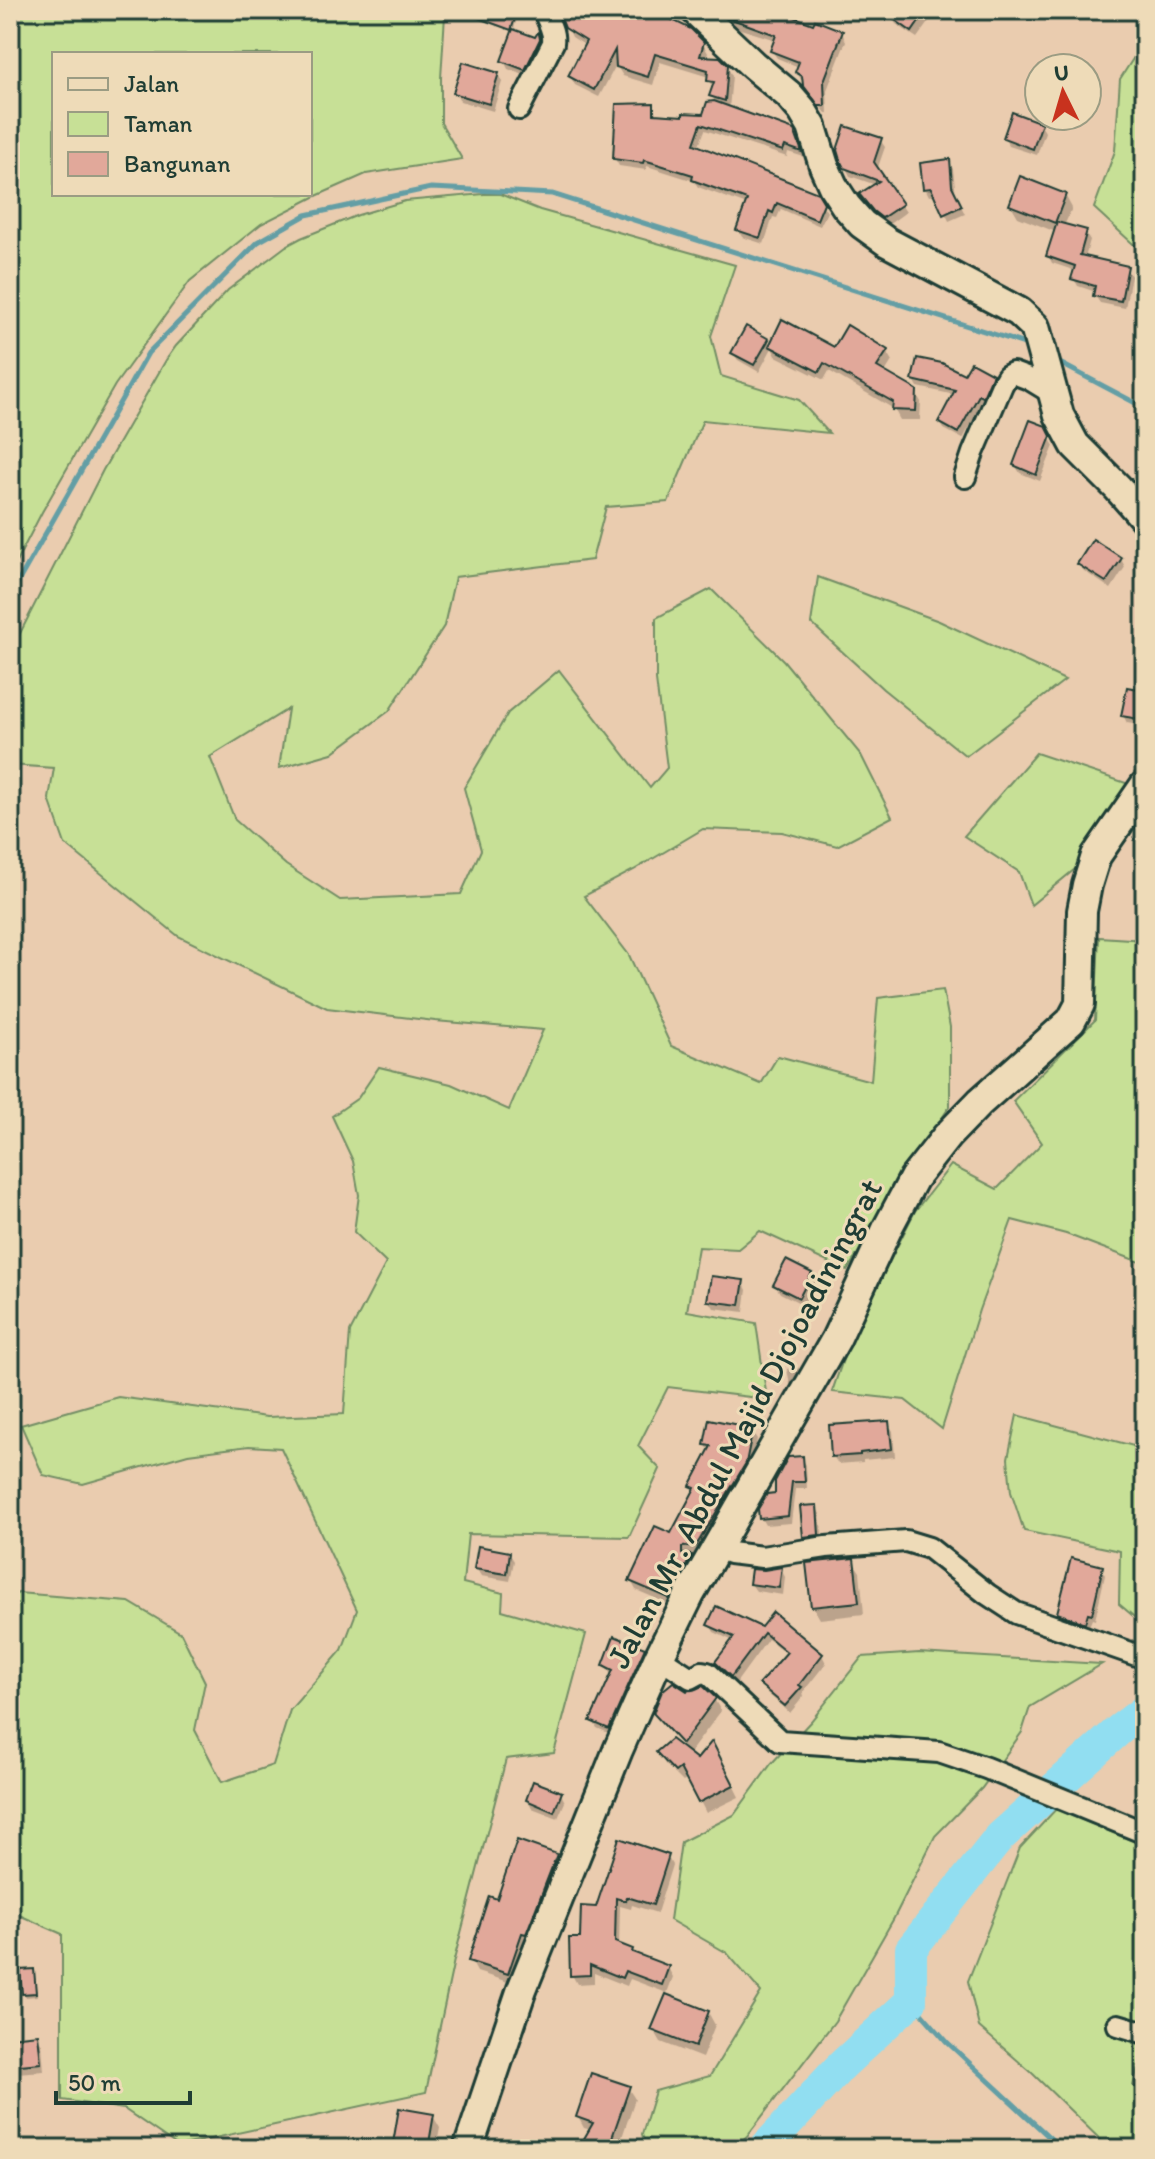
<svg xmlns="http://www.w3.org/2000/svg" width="1155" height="2159" font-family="Itim,sans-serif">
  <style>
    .green { fill: #c7e096; stroke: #738e65; stroke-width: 2; fill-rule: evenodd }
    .shadow { fill: #0003 }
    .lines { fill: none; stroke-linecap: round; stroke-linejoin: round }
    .stream { stroke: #639ea5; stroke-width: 5 }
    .river { stroke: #91def1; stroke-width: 32 }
    .building { fill: #e1a89a; stroke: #1f3d34; stroke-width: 2 }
    .street-casing { stroke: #1f3d34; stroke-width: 26 }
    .secondary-casing { stroke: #1f3d34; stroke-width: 34 }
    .street { stroke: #eedbb8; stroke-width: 20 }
    .secondary { stroke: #eedbb8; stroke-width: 28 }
    .labels { text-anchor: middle; stroke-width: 6; stroke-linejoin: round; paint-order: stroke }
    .street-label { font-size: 34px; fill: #1f3d34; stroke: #eedbb8 }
  </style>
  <rect width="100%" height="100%" fill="#eaccaf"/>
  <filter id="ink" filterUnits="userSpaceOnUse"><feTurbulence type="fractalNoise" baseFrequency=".0125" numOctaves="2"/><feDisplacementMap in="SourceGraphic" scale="16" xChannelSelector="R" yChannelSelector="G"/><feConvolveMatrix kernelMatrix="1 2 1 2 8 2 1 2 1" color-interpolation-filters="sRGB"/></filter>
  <g filter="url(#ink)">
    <g class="green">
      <path d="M10 10H438L445 15 441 78V123L462 159 366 174 314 197 261 224 190 281 115 385 42 512 10 574ZM54 54H310V194H54Z"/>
      <path d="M1145 40V255L1094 208 1115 151 1120 79Z"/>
      <path d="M484 194H500L540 210 735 265 711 336 721 376 799 400 829 433 703 420 668 502 606 507 592 560 455 577 444 626 389 711 332 753 279 768 288 709 210 757 235 820 286 865 340 900 461 894 481 850 464 788 508 713 559 670 650 788 667 768 656 680V618L711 589 784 661 861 755 892 817 837 846 782 832 703 829 634 870 584 896 629 955 671 1046 761 1084 778 1056 871 1081 878 998 943 990 950 1027V1106L921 1149 847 1271 760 1231 738 1249 698 1247 687 1311 756 1323 767 1399 668 1387 638 1446 660 1469 629 1537 468 1534 463 1583 503 1593 502 1610 586 1634 554 1753 506 1759 454 1960 426 2092 178 2146 124 2109 62 2100V1934L10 1911V1599L18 1593 129 1602 181 1633 205 1682 195 1730 222 1782 273 1765 290 1710 342 1650 357 1610 281 1448 249 1446 188 1454 83 1484 43 1475 21 1425 118 1397 267 1417 344 1414 350 1332 386 1263 354 1232 359 1195 353 1161 332 1116 358 1098 379 1067 451 1084 509 1110 543 1030 435 1021 327 1008 178 936 65 844 49 799 54 768 10 765V653L103 470 166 360 176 346 228 290 286 246 301 238 358 215 405 201Z"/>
      <path d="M818 577 939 621 1065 680 966 756 883 689 811 623Z"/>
      <path d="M1036 753 1129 784 1075 869 1031 905 1019 872 964 836Z"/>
      <path d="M1099 937 1145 940V1264L1066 1234 1012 1220 979 1310 942 1429 905 1400 832 1392 849 1342 915 1211 951 1165 997 1189 1042 1143 1013 1101 1095 1020Z"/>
      <path d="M1017 1415 1145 1449V1626L1119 1604 1120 1551 1024 1531 1011 1492 1008 1458Z"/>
      <path d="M919 1653 1102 1664 1030 1707 1022 1732 982 1788 935 1836 894 1918 835 2021 747 2136 732 2149H646L642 2134 655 2091 710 2076 761 1992 727 1953 670 1920 681 1842 734 1815 771 1764 811 1721 862 1657Z"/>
      <path d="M1056 1809 1145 1846V2041L1133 2086 1145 2090V2149H1110L1031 2072 979 2027 968 1981 1020 1848Z"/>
    </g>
    <g class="shadow">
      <path d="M473 10H520L513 31 536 40 538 35 543 48 529 77 508 69 504 61 514 32 474 18 472 15Z"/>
      <path d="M560 10H658L663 17 703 44 708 53 706 58 727 66 732 76 729 109 797 139 804 157 788 152 787 157 705 130 698 148 816 195 827 212 820 226 781 209 777 218 773 217 764 244 742 237 738 230 747 205 698 187 694 181 647 166 646 170 619 166 615 159 653 105 657 116H705L716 103 712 96 714 89 709 81V77L660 62 653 85 623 76 616 65 599 97 575 85 570 76 586 46 572 37Z"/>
      <path d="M718 10H790L787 17 842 33 846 41 827 90 828 113H826L810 93 805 81 801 80 797 72 799 67 777 58 772 51 776 40 737 28Z"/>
      <path d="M896 10H943L936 20 932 17 917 38 896 24 891 16Z"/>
      <path d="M498 74 502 82 493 111 460 101 456 93Z"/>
      <path d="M1041 125 1045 132 1037 155 1009 146 1005 138Z"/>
      <path d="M880 140 885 147 877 170 906 212 888 225 880 219 862 196 876 185 850 176 846 168Z"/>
      <path d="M948 162 953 169 956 196 965 214 949 221 937 195 929 196 925 188Z"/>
      <path d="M1065 195 1072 208 1064 226 1085 232 1090 240 1085 258 1126 268 1131 276 1125 308 1100 303 1095 296 1096 292 1078 286 1074 279 1076 271 1052 263 1048 255 1056 232 1018 217 1011 205Z"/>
      <path d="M768 340 771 346 886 351 892 361 884 374 915 391 921 402 920 420H900L894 409 829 371 824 380 776 356 772 348 759 372 738 360 733 353Z"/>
      <path d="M992 376 996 383 987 403 983 401 963 439 944 429 940 422 955 395 918 387 914 380Z"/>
      <path d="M1044 428 1054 446 1040 481 1020 473 1015 465Z"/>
      <path d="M1121 559 1125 567 1111 589 1084 571 1079 564Z"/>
      <path d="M1145 692V726L1127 723 1123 715Z"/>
      <path d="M811 1274 815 1282 804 1305 780 1293 775 1285Z"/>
      <path d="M743 1282 747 1290 744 1312 714 1308 709 1300Z"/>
      <path d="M798 1367 800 1372 791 1389 787 1369Z"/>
      <path d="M888 1423 893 1431 895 1457 863 1460V1462L838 1464 833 1456Z"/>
      <path d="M751 1430 757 1439 750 1472 701 1555 690 1556 696 1565 674 1606 636 1590 631 1581 671 1536 696 1491 692 1486 710 1452 706 1445Z"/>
      <path d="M802 1458 806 1465 807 1489H795L791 1523 765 1525 761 1518Z"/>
      <path d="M816 1507 820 1514 823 1542 810 1544 805 1537 802 1508Z"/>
      <path d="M509 1553 514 1561 510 1581 481 1576 476 1568Z"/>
      <path d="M852 1560 860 1572 864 1614 820 1619 813 1607Z"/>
      <path d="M1101 1568 1105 1575 1095 1620 1092 1619 1088 1629 1063 1620 1059 1613Z"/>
      <path d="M781 1569 785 1577 783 1595 756 1591 751 1584Z"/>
      <path d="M710 1625 762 1629 822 1655 826 1663 803 1692 804 1696 790 1713 766 1692 762 1685 787 1654 768 1639 736 1683 722 1670 717 1663 733 1641 714 1632Z"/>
      <path d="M643 1649 648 1657 613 1735 597 1728 593 1721 613 1675 610 1673 605 1665Z"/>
      <path d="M686 1693 714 1699 721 1711 688 1755 697 1762 718 1754 739 1797 706 1813 688 1778 683 1782 665 1764 659 1752 684 1751 685 1749 662 1724 655 1712Z"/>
      <path d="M561 1794 565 1802 558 1818 532 1808 528 1800Z"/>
      <path d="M556 1855 562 1866 514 1984 477 1972 471 1961 498 1902Z"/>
      <path d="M667 1856 672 1865 657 1913 632 1905 631 1909 620 1906 619 1946 632 1951 634 1955 668 1968 673 1977 667 1993 630 1979 627 1986 594 1973V1983L577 1984 572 1975 582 1940 598 1909Z"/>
      <path d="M33 1971 37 1996 26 1997 24 1993Z"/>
      <path d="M708 2012 715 2025 702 2058 661 2042 654 2030Z"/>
      <path d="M37 2037 42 2044 44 2071 17 2073 12 2065Z"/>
      <path d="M628 2088 635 2099 618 2149H580L591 2130 584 2128 578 2117Z"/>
      <path d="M433 2116 440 2128 436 2149H324V2141L395 2142Z"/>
    </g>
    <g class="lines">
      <g class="stream">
        <path d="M1054 360 1145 408"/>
        <path d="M10 596 148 353 258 242 306 215 431 188 552 194 1028 345"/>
        <path d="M911 2001 947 2042 1062 2149"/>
      </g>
      <path class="river" d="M764 2149 841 2066 911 2001V1949L1000 1837 1120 1729 1145 1710"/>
    </g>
    <g class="building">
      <path d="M462 10H518L511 30 462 12Z"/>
      <path d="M558 10H652L691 29 704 42 700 56 720 57 728 65 725 101 709 96 714 82 707 81 708 70 655 54 648 77 616 67 615 50 594 90 568 76 586 41 565 28Z"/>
      <path d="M720 10H776L813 24 815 20 843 31 824 81 825 106H819L803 85 802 76 795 72 799 62 770 51 776 35 729 18Z"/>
      <path d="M881 10H927L912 32Z"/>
      <path d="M513 29 535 37 538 32 539 34 540 39 525 70 501 61Z"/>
      <path d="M463 62 499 73 489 104 453 93Z"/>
      <path d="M714 101 794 130 802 152 785 146 783 151 701 124 694 144 818 193 824 203 817 220 777 203 773 213 769 211 760 238 736 230 747 200 692 180 693 175 644 160 643 163 613 159 616 104 654 103V114L683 116V113L703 114 707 102Z"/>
      <path d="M1012 112 1042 123 1033 149 1003 138Z"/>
      <path d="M845 126 882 138 874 162 903 204 882 218 873 211 859 194 879 181 844 168 840 160 837 150Z"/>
      <path d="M950 159 952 186 962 206 943 215 931 188 923 189 920 163Z"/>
      <path d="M1020 176 1066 194 1055 223 1009 205Z"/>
      <path d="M1057 222 1087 230 1080 255 1128 266 1121 301 1093 296 1095 286 1071 279 1075 266 1046 256Z"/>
      <path d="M782 319 834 347 847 325 888 350 877 367 917 390 916 411 892 410 893 402 824 363 819 372 769 346Z"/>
      <path d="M746 326 769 339 754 365 731 353Z"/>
      <path d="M917 358 942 363 964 374 971 362 993 374 983 397 979 395 958 433 938 422 955 390 912 380Z"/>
      <path d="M1030 420 1046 426 1051 436 1036 475 1013 465Z"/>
      <path d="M1093 539 1122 558 1106 582 1077 564Z"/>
      <path d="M1127 687 1145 690V720L1121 716Z"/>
      <path d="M786 1260 812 1273 799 1298 773 1285Z"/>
      <path d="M711 1276 744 1280 740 1305 707 1301Z"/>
      <path d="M709 1419 753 1428 746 1463 696 1546 682 1547V1554L692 1555 669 1598 629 1581 655 1526 671 1533 695 1488 690 1486 711 1446 704 1445Z"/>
      <path d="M889 1421 892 1449 860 1453V1455L831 1457 829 1425Z"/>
      <path d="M803 1456 805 1482H792L788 1516 759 1519 758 1509 767 1494 775 1493V1481L788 1457Z"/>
      <path d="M817 1505 819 1535 803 1537 800 1506Z"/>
      <path d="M478 1546 510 1552 507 1574 474 1569Z"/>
      <path d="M854 1558 859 1602 811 1607 806 1563Z"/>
      <path d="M1071 1558 1103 1566 1092 1614 1088 1613 1085 1623 1057 1613Z"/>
      <path d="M782 1567 779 1588 749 1584 751 1569 764 1570Z"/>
      <path d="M716 1606 761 1627 773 1612 823 1654 799 1685 802 1687 785 1706 759 1684 787 1652 764 1633 731 1677 715 1662 734 1637 707 1625Z"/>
      <path d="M614 1636 645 1648 609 1729 590 1721 613 1670 603 1665Z"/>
      <path d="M673 1682 687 1691 703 1686 716 1698 682 1744 653 1713 662 1691Z"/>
      <path d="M671 1739 697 1759 712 1741 734 1785 698 1803 680 1768 675 1772 656 1752Z"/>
      <path d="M533 1781 562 1792 554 1812 526 1800Z"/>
      <path d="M619 1838 669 1855 653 1905 627 1897 626 1901 616 1898 615 1942 633 1949 632 1952 669 1966 662 1985 625 1971 622 1978 590 1965V1975L570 1976 569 1938H580L581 1906 596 1907Z"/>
      <path d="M517 1840 557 1854 526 1934 522 1933 508 1974 468 1961 489 1896 497 1899Z"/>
      <path d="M34 1969 36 1993 22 1994 20 1970Z"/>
      <path d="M666 1994 709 2011 695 2047 651 2030Z"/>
      <path d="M38 2034 41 2063 10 2066V2037Z"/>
      <path d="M591 2073 630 2086 608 2149H578L593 2123 576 2117Z"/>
      <path d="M399 2108 434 2114 428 2149H392Z"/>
    </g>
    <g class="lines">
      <defs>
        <g id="street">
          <path d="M519 109 553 43C555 31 547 21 544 10"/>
          <path d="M965 477 973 453 1002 385 1007 376 1013 373 1029 379 1052 393"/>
          <path d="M718 1544 730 1553 762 1557 826 1547 906 1541 929 1548 987 1594 1016 1613 1145 1658"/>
          <path d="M659 1657 691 1678 702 1672 708 1673 780 1741 939 1752 986 1768 1145 1833"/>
          <path d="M1118 2025 1145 2033"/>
        </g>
        <g id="secondary">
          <path d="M695 10 753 65 789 95 802 110 812 127 824 166 833 186 846 206 862 224 887 242 1019 312 1035 327 1059 415 1075 445 1118 488 1145 519"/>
          <path d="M468 2149 522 1989 618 1750 659 1657 690 1594 836 1339 888 1227 914 1178 947 1136 980 1102 1071 1021 1080 1004 1082 911 1087 885 1096 856 1145 785"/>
        </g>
      </defs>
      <use href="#street" class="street-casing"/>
      <use href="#secondary" class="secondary-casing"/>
      <use href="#street" class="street"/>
      <use href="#secondary" class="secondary"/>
    </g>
  </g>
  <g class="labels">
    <g class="street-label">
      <text transform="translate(744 1423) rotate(-62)" y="12">Jalan Mr. Abdul Majid Djojoadiningrat</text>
    </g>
  </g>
  <rect width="1155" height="2159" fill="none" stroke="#eedbb8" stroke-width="40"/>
  <rect x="20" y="20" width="1115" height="2119" fill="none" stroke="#1f3d34" stroke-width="3" filter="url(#ink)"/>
  <rect x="52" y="52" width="260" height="144" fill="#eedbb8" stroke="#9b9c83" stroke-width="2"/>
  <rect x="68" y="78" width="40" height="12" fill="#eedbb8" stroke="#9b9c83" stroke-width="2"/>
  <text x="124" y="92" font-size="24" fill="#1f3d34">Jalan</text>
  <rect x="68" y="112" width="40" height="24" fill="#c7e096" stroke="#9b9c83" stroke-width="2"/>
  <text x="124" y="132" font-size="24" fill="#1f3d34">Taman</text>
  <rect x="68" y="152" width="40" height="24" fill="#e1a89a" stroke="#9b9c83" stroke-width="2"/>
  <text x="124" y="172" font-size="24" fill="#1f3d34">Bangunan</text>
  <g transform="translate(1063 92) rotate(355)"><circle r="38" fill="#eedbb8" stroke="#9b9c83" stroke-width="2"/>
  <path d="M0-6L14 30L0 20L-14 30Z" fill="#c8321e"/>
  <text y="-12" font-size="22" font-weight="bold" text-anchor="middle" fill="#1f3d34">U</text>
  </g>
  <path d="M56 2091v12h134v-12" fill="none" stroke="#1f3d34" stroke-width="4"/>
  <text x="68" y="2091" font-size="24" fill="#1f3d34" stroke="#eedbb8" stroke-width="6" paint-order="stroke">50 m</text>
</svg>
